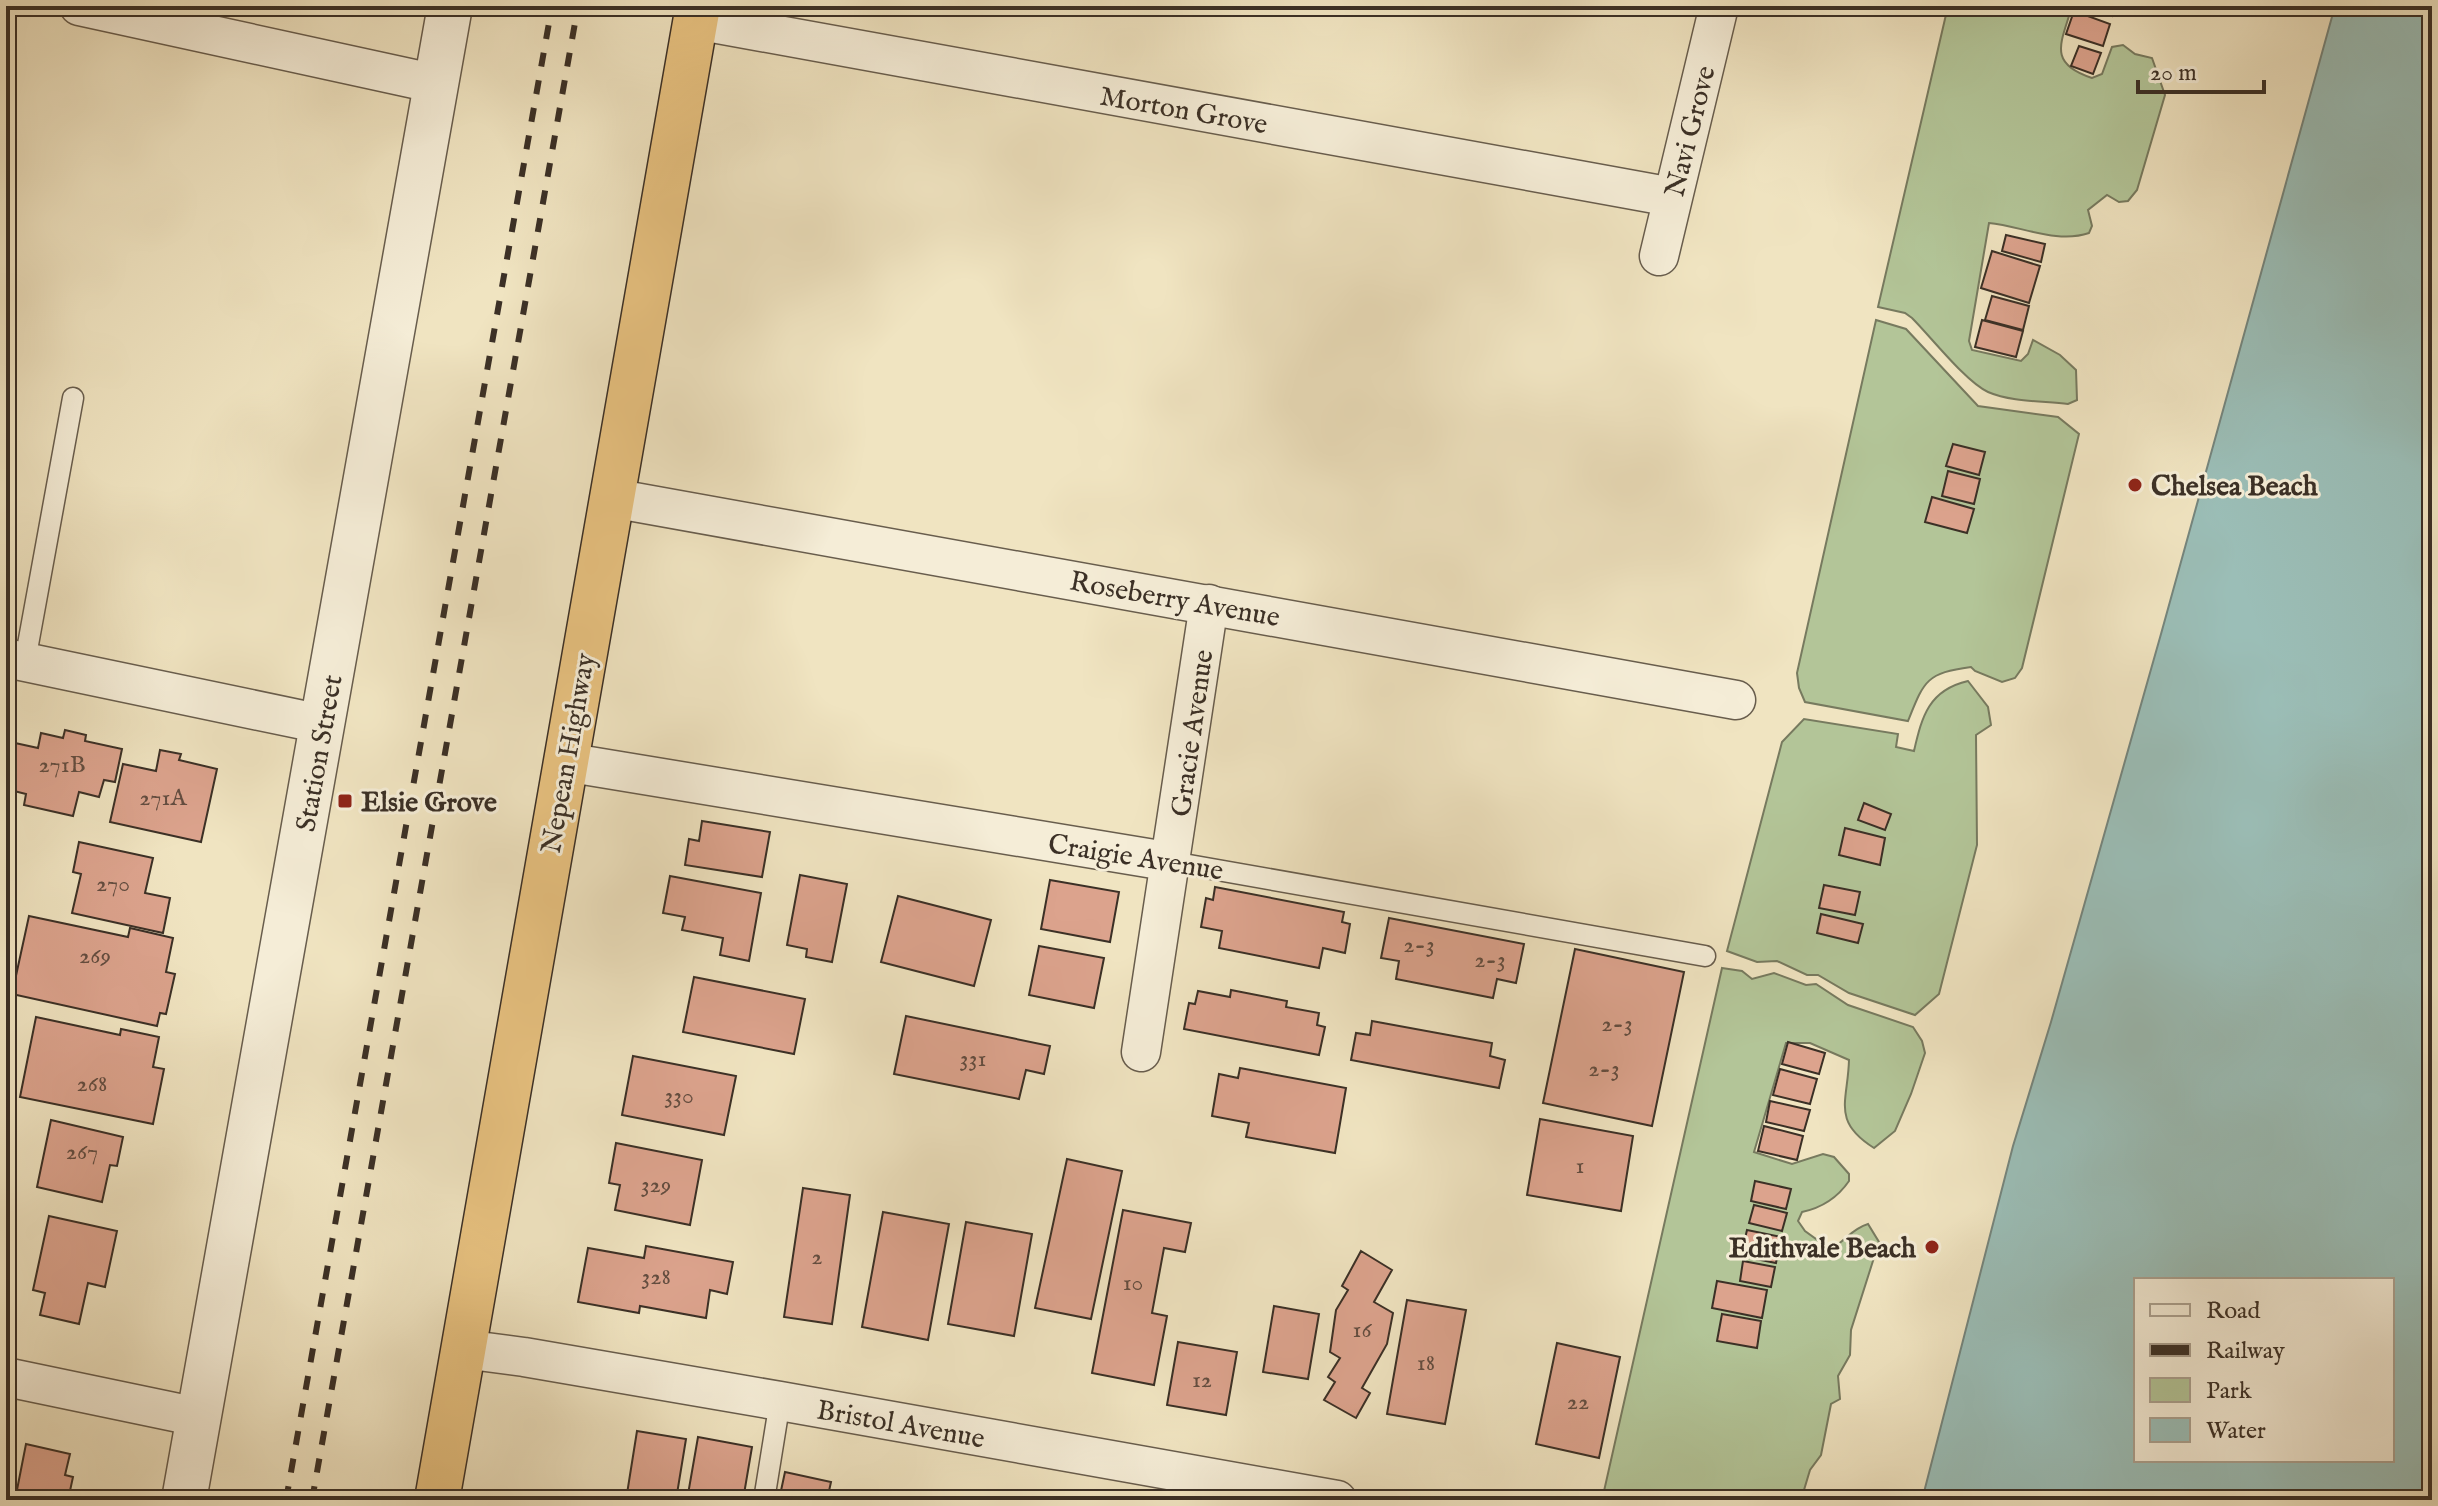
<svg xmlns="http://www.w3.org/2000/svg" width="2438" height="1506" font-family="'IM FELL English',serif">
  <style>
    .green { fill: #b3c598; stroke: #777a5f; stroke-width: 2 }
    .water { fill: #9bbeb7; stroke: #75857d; stroke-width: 2; fill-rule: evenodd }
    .building { fill: #dca38d; stroke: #3b3026; stroke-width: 2 }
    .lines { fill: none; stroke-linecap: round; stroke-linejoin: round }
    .service-casing { stroke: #685d4d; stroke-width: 23 }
    .minor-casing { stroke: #685d4d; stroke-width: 41 }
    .tertiary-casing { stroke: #685d4d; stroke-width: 47 }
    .trunk-casing { stroke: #3b3026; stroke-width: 47 }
    .service { stroke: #f5edd7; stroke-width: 20 }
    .minor { stroke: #f5edd7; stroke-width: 38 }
    .tertiary { stroke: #f5edd7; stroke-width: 44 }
    .trunk { stroke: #e8c280; stroke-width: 44 }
    .rail { stroke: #3b3026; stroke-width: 6; stroke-dasharray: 14 14; stroke-linecap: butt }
    .poi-dot { fill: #8f2418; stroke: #f5edd7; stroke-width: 3 }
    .labels { text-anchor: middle; stroke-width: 6; stroke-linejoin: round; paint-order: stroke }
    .number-label { font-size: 24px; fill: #634d40 }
    .street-label { font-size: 28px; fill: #3b3026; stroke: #f5edd7 }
    .poi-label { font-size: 28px; font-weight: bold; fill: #3b3026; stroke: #f5edd7; text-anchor: start }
  </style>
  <rect width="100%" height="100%" fill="#f0e4c1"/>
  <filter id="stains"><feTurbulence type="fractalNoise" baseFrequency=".0025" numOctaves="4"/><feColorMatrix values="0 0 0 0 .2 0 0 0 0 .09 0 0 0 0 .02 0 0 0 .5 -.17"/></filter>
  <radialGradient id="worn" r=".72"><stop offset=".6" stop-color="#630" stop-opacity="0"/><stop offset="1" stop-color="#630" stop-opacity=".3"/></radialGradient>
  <g class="green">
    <path d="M1948 6H2072C2062 42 2046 63 2092 78L2102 74 2112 47 2123 45 2135 54 2152 58 2165 95 2137 190 2128 201 2119 202 2107 195 2088 210 2092 226 2089 233C2057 244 2021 226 1989 223L1969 341 1972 350 2021 361 2028 354 2033 340 2060 355 2076 370 2077 400 2068 404C2043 401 2011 402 1988 392 1966 382 1931 337 1912 318L1905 313 1878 307Z"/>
    <path d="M1876 320 1906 329 1978 406 2058 417 2079 434 2022 668 2015 678 2002 682 1975 671 1971 667C1926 673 1924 681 1908 721L1805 702 1799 688 1797 673Z"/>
    <path d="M1968 681 1988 707 1991 725 1976 735 1977 845 1939 994 1915 1015 1849 993 1818 975H1807L1777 961 1757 962 1727 951 1782 742 1804 719 1898 734 1896 747 1914 751C1922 716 1929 690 1968 681Z"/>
    <path d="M1722 968 1742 971 1752 979 1774 973 1806 985 1816 984 1848 1005 1913 1027 1922 1041 1925 1053 1911 1094 1895 1131 1874 1148C1831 1121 1848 1101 1849 1060L1810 1043H1786L1754 1152 1792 1164 1823 1154 1834 1157 1849 1174V1181C1838 1197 1821 1208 1802 1212L1798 1221 1805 1231 1830 1249C1845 1242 1851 1229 1868 1224L1879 1242 1851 1330 1850 1355 1838 1376 1840 1399 1831 1404 1821 1455 1810 1470 1801 1500H1602Z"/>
  </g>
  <path class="water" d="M2335 6H2432V1500H1922L2013 1146 2051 1022 2161 634ZM2136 1280H2392V1460H2136Z"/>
  <g class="building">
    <path d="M2078 6H2115L2112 16Z"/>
    <path d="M2074 11 2110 24 2103 46 2066 34Z"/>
    <path d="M2079 46 2101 53 2093 74 2071 66Z"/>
    <path d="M2006 235 2045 244 2041 262 2002 251Z"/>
    <path d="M1992 251 2040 266 2029 303 1981 288Z"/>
    <path d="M1992 296 2029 306 2023 330 1985 320Z"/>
    <path d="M1982 320 2023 331 2016 357 1975 347Z"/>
    <path d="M1953 444 1985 452 1979 475 1946 466Z"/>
    <path d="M1948 471 1980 479 1974 504 1942 496Z"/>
    <path d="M1932 497 1974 509 1967 533 1925 522Z"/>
    <path d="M65 730 86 735 85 741 122 749 115 782 104 780 99 797 79 792 73 816 24 805 26 794 6 789V741L38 748 41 733 63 738Z"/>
    <path d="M160 750 181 754 179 760 217 769 201 842 110 822 123 764 156 771Z"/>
    <path d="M1864 803 1891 814 1885 830 1858 820Z"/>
    <path d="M702 821 770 832 762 877 685 865 689 839 699 841Z"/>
    <path d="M1845 828 1885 838 1880 865 1839 855Z"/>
    <path d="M79 842 153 858 145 893 170 898 163 933 72 913 81 874 73 872Z"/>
    <path d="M800 875 847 884 832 962 806 957 807 949 787 945Z"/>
    <path d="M670 876 761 893 749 961 720 955 723 938 682 930 685 917 663 913Z"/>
    <path d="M1050 880 1119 892 1110 942 1041 929Z"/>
    <path d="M1824 885 1860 892 1855 915 1819 908Z"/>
    <path d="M1215 887 1344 912 1342 922 1350 924 1345 953 1323 948 1319 968 1219 948 1222 931 1201 927 1206 898 1213 900Z"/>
    <path d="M898 896 991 920 974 986 881 962Z"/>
    <path d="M1821 914 1863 924 1858 943 1817 933Z"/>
    <path d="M29 916 128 937 130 928 173 938 166 972 175 974 166 1014 160 1013 157 1026 12 994Z"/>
    <path d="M1389 918 1524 944 1516 983 1497 979 1493 998 1396 979 1399 961 1381 958Z"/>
    <path d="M1039 946 1104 958 1094 1008 1029 995Z"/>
    <path d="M1575 949 1684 972 1652 1126 1543 1103Z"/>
    <path d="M694 977 805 999 794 1054 683 1032Z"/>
    <path d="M1231 990 1287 1001 1286 1007 1319 1013 1317 1025 1325 1027 1319 1055 1184 1029 1189 1003 1195 1004 1198 991 1230 997Z"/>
    <path d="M906 1016 1050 1046 1044 1074 1026 1070 1019 1099 894 1074Z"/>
    <path d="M36 1017 120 1035 121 1029 159 1037 153 1067 164 1069 153 1124 20 1097Z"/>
    <path d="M1372 1021 1492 1043 1490 1056 1505 1060 1499 1088 1351 1060 1356 1033 1370 1035Z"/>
    <path d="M1788 1042 1825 1053 1819 1074 1782 1064Z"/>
    <path d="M633 1056 736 1076 724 1135 622 1115Z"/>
    <path d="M1240 1068 1346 1088 1335 1153 1246 1137 1249 1123 1212 1116 1219 1074 1238 1078Z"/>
    <path d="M1780 1069 1817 1079 1810 1104 1773 1095Z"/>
    <path d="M1770 1101 1810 1110 1804 1131 1766 1122Z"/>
    <path d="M1540 1119 1633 1136 1621 1211 1527 1195Z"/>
    <path d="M51 1120 123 1137 117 1166 110 1165 102 1202 37 1187Z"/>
    <path d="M1764 1126 1803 1136 1797 1160 1758 1151Z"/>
    <path d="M616 1143 702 1160 690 1225 615 1210 620 1185 609 1183Z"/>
    <path d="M1067 1159 1122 1171 1091 1319 1035 1308Z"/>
    <path d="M1755 1181 1791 1189 1786 1209 1751 1201Z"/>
    <path d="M803 1188 850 1195 832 1324 784 1317Z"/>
    <path d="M1754 1205 1787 1213 1782 1231 1749 1223Z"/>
    <path d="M1123 1210 1191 1223 1185 1252 1164 1248 1152 1313 1167 1316 1154 1385 1092 1373Z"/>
    <path d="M883 1212 949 1224 928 1340 862 1327Z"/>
    <path d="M49 1216 117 1231 105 1287 88 1283 79 1324 40 1315 45 1293 33 1290Z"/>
    <path d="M966 1222 1032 1234 1014 1336 948 1324Z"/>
    <path d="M1747 1230 1781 1237 1776 1263 1741 1256Z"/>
    <path d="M646 1246 733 1262 727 1294 710 1290 706 1318 640 1306 639 1313 578 1302 588 1248 644 1258Z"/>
    <path d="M1361 1251 1392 1270 1374 1302 1393 1313 1387 1344 1362 1388 1370 1393 1356 1418 1324 1400 1335 1382 1328 1377 1340 1358 1330 1352 1336 1310 1348 1290 1342 1286Z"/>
    <path d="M1743 1261 1775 1267 1771 1287 1740 1281Z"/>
    <path d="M1717 1281 1767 1290 1762 1318 1712 1308Z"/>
    <path d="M1407 1300 1466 1310 1445 1424 1387 1414Z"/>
    <path d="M1274 1306 1319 1314 1308 1379 1263 1372Z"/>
    <path d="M1722 1314 1761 1321 1757 1348 1717 1341Z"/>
    <path d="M1178 1342 1237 1352 1226 1415 1167 1405Z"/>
    <path d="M1557 1343 1620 1357 1599 1458 1536 1444Z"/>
    <path d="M637 1431 686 1439 676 1500H626Z"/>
    <path d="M698 1437 752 1447 743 1500H687Z"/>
    <path d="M26 1444 70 1454 65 1475 73 1477 68 1500H15Z"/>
    <path d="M785 1472 831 1482 827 1500H779Z"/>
  </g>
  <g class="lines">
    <defs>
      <g id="service">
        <path d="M25 661 73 398"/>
        <path d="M1172 862 1705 956"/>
        <path d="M764 1500 780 1401"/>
      </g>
      <g id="minor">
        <path d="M79 6 437 84"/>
        <path d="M696 20 1672 197"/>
        <path d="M1659 256 1719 6"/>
        <path d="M612 498 1736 700"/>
        <path d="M6 658 322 724"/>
        <path d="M565 762 1172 862"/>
        <path d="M1141 1052 1209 604"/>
        <path d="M463 1349 524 1357 780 1401 1337 1500"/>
        <path d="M6 1377 198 1417"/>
      </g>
      <path id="tertiary" d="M184 1500 450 6"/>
      <path id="trunk" d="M437 1500 698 6"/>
    </defs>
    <use href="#service" class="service-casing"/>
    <use href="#minor" class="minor-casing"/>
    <use href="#tertiary" class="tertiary-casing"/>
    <use href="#trunk" class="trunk-casing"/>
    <use href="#service" class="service"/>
    <use href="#minor" class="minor"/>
    <use href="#tertiary" class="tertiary"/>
    <use href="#trunk" class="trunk"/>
    <g class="rail">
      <path d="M286 1500 552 6"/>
      <path d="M312 1500 578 6"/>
    </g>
  </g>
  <g class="poi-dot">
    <circle cx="2135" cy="485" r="8"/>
    <rect x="337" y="793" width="16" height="16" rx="4"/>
    <circle cx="1932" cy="1247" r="8"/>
  </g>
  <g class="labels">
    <g class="number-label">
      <text x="62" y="772">271B</text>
      <text x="163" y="805">271A</text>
      <text x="113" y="891">270</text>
      <text x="1419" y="952">2-3</text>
      <text x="95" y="963">269</text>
      <text x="1490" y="967">2-3</text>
      <text x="1617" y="1031">2-3</text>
      <text x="973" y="1066">331</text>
      <text x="1604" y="1076">2-3</text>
      <text x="92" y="1091">268</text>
      <text x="679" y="1103">330</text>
      <text x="82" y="1159">267</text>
      <text x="1580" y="1173">1</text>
      <text x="656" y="1192">329</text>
      <text x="817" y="1264">2</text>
      <text x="656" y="1284">328</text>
      <text x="1133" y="1290">10</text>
      <text x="1362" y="1337">16</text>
      <text x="1426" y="1370">18</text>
      <text x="1202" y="1387">12</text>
      <text x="1578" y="1409">22</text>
    </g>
    <g class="street-label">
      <text transform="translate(1184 109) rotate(10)" y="10">Morton Grove</text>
      <text transform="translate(1689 131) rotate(-76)" y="10">Navi Grove</text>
      <text transform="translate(1175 598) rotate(10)" y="10">Roseberry Avenue</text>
      <text transform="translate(1191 733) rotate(-82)" y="10">Gracie Avenue</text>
      <text transform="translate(318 753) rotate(-80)" y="10">Station Street</text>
      <text transform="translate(567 753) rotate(-80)" y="10">Nepean Highway</text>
      <text transform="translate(1136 856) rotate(9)" y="10">Craigie Avenue</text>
      <text transform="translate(901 1423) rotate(10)" y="10">Bristol Avenue</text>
    </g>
    <g class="poi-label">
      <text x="2151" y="495">Chelsea Beach</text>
      <text x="361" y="811">Elsie Grove</text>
      <text x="1916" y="1257" text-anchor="end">Edithvale Beach</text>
    </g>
  </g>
  <rect width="2438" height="1506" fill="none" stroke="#f0e4c1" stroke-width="32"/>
  <rect x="8" y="8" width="2422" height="1490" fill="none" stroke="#3b3026" stroke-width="4"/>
  <rect x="16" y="16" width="2406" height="1474" fill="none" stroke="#3b3026" stroke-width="2"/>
  <rect x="2134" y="1278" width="260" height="184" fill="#f5edd7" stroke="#aba190" stroke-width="2"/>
  <rect x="2150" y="1304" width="40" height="12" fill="#f5edd7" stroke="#aba190" stroke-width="2"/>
  <text x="2206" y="1318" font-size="24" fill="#3b3026">Road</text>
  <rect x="2150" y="1344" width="40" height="12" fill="#3b3026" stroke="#aba190" stroke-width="2"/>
  <text x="2206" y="1358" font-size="24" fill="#3b3026">Railway</text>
  <rect x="2150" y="1378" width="40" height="24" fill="#b3c598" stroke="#aba190" stroke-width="2"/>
  <text x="2206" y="1398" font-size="24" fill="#3b3026">Park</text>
  <rect x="2150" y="1418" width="40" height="24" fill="#9bbeb7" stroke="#aba190" stroke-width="2"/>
  <text x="2206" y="1438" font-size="24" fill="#3b3026">Water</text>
  <path d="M2138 80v12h126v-12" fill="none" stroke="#3b3026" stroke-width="4"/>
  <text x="2150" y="80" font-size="24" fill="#3b3026" stroke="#f5edd7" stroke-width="6" paint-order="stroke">20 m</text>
  <rect width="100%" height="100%" filter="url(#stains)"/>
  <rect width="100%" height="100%" fill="url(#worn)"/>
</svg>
